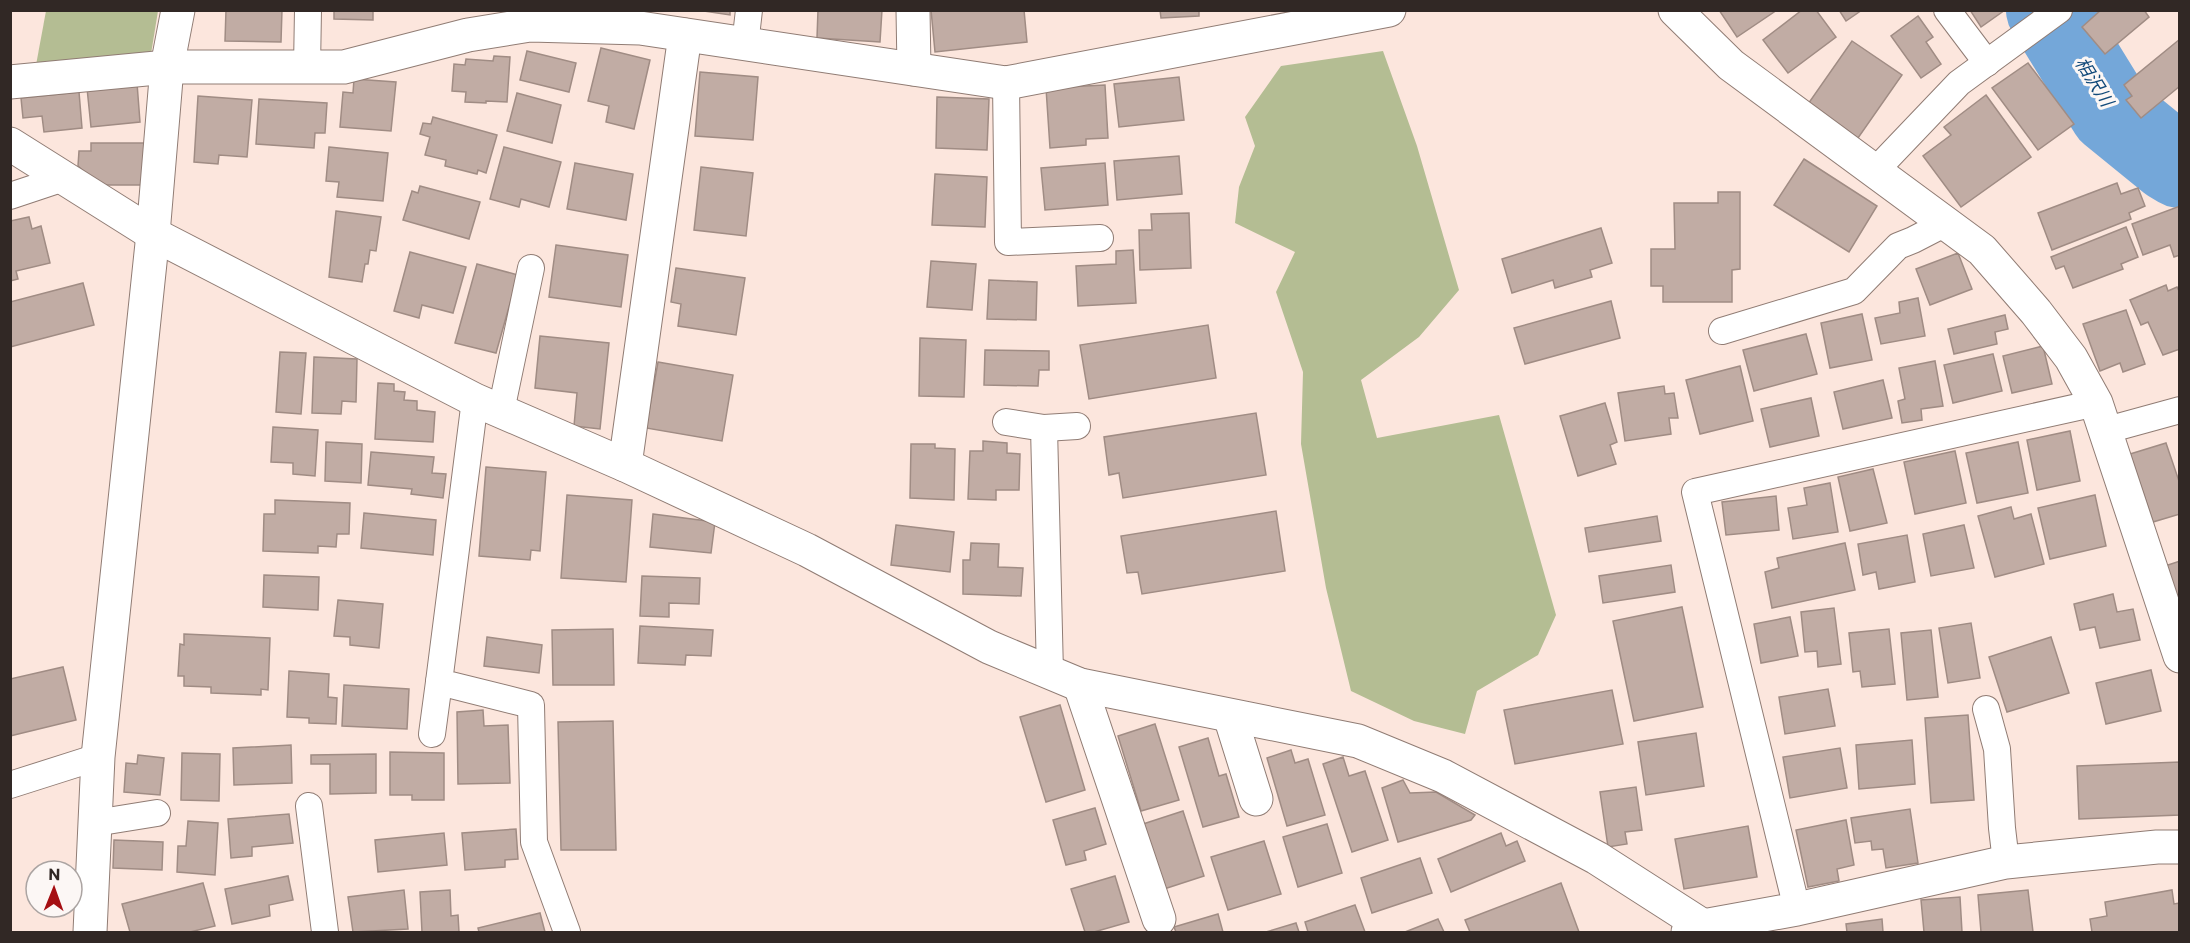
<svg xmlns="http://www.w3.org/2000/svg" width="2190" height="943" font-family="Commissioner,'Noto Sans JP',sans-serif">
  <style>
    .green { fill: #b4bd93 }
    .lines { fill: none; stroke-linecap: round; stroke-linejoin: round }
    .river { stroke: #74a7d9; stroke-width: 84 }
    .building { fill: #c1aca4; stroke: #a08c84; stroke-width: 1.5 }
    .service-casing { stroke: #907c74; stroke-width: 28 }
    .minor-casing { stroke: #907c74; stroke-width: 35 }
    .service { stroke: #fff; stroke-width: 26 }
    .minor { stroke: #fff; stroke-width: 33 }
    .labels { text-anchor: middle; stroke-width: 6; stroke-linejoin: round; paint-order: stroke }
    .water-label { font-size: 18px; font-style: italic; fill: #124a7a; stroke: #fcf7f5 }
  </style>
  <rect width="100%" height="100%" fill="#fce6dd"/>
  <g class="green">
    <path d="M46 11H158L150 60 36 65Z"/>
    <path d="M1383 51 1417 146 1459 290 1419 337 1361 380 1377 438 1499 415 1556 615 1538 655 1477 691 1465 734 1414 721 1351 691 1326 588 1301 444 1303 372 1276 292 1295 252 1235 223 1239 187 1255 146 1245 117 1281 66Z"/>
  </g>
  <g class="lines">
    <path class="river" d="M2048 10 2111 112 2170 160 2180 166"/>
  </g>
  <g class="building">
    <path d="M226 10H282L281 42 225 41Z"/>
    <path d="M334 10H373V20L334 19Z"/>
    <path d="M697 10H730V15Z"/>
    <path d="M818 10H882L880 42 817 38Z"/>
    <path d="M931 10H1024L1027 42 935 52Z"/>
    <path d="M1160 10H1199V16L1161 18Z"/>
    <path d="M1719 10H1777L1737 37Z"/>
    <path d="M1802 10H1816L1836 37 1788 73 1763 40Z"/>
    <path d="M1839 10H1862L1846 21Z"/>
    <path d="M1970 10H2005L1981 27Z"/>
    <path d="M2101 10H2144L2149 17 2105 54 2082 27Z"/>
    <path d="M1918 16 1933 37 1926 42 1941 64 1921 78 1891 36Z"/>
    <path d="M2180 39V86L2141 118 2126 100 2132 96 2124 85Z"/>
    <path d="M1852 41 1902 75 1858 138 1808 104Z"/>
    <path d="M601 48 650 60 634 129 606 122 609 106 588 101Z"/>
    <path d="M527 51 576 63 569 92 520 80Z"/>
    <path d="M494 56 510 57 507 102 486 101V103L465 102 466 92 452 91 454 64 465 65 466 59 493 61Z"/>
    <path d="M2028 63 2074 124 2038 150 1992 88Z"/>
    <path d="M700 72 758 77 753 140 695 136Z"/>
    <path d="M1179 77 1184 120 1119 127 1114 84Z"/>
    <path d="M354 79 396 82 391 131 340 127 343 92 353 93Z"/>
    <path d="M137 83 140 122 91 127 87 88Z"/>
    <path d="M1105 85 1108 138 1086 139V145L1050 148 1046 88Z"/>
    <path d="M79 92 82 128 44 132 42 116 23 118 21 98Z"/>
    <path d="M517 93 561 105 552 143 507 131Z"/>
    <path d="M1986 95 2031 157 1961 207 1923 156 1951 135 1944 127Z"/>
    <path d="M198 96 252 100 247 157 219 155 218 164 194 162Z"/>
    <path d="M937 97 989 99 987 150 936 148Z"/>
    <path d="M259 99 327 103 325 133H315L314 148 256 144Z"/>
    <path d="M433 117 497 135 486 173 478 170 477 174 445 166 446 160 425 155 430 137 420 134 423 123 431 124Z"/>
    <path d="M91 143H149L148 185H99L78 166 79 151H91Z"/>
    <path d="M329 147 388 153 383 201 337 197 339 182 326 181Z"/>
    <path d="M504 147 561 162 549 207 521 199 519 207 490 199Z"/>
    <path d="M1179 156 1182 194 1117 200 1114 161Z"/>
    <path d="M1804 159 1877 206 1849 252 1774 205Z"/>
    <path d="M575 163 633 174 626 220 567 209Z"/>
    <path d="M1105 163 1108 205 1045 210 1041 168Z"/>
    <path d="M701 167 753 173 746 236 694 230Z"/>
    <path d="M935 174 987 177 985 227 932 225Z"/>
    <path d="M2117 183 2121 194 2138 188 2145 206 2129 213 2131 219 2052 250 2038 213Z"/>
    <path d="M420 186 480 202 469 239 403 220 412 191 418 193Z"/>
    <path d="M1718 192H1740V269L1732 270V302H1663V286H1651V249H1675L1674 203H1718Z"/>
    <path d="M2180 206V255L2174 257 2170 245 2143 255 2132 224Z"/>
    <path d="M336 211 381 217 376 251 370 250 368 264H365L362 282 329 277Z"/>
    <path d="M1189 213 1191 268 1140 270 1139 230H1152L1151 214Z"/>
    <path d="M29 217 32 229 41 226 50 263 16 271 18 279 10 281V221Z"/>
    <path d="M2126 227 2138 257 2121 264 2123 269 2073 288 2064 266 2056 269 2051 257Z"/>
    <path d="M1601 228 1612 263 1590 270 1592 277 1555 288 1553 280 1512 293 1502 259Z"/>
    <path d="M556 245 628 255 621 307 549 297Z"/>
    <path d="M1133 250 1136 303 1078 306 1076 266 1116 264V251Z"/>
    <path d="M410 252 466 267 453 313 422 305 419 318 394 311Z"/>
    <path d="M1958 253 1972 289 1930 305 1916 269Z"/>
    <path d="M931 261 976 264 972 310 927 307Z"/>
    <path d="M477 264 518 275 496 353 455 343Z"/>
    <path d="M676 268 745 278 736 335 678 326 681 304 671 302Z"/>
    <path d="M989 280 1037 282 1036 320 987 319Z"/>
    <path d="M83 283 94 325 10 347V302Z"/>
    <path d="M2166 285 2168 291 2177 287 2180 293V349L2163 355 2148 322 2141 325 2130 300Z"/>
    <path d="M1918 298 1925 336 1881 344 1875 318 1900 313 1899 302Z"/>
    <path d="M1611 301 1620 338 1525 364 1514 328Z"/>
    <path d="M2126 310 2145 364 2123 372 2120 363 2100 371 2083 324Z"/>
    <path d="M1862 314 1872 360 1830 368 1821 323Z"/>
    <path d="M2005 315 2008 329 1995 332 1997 344 1954 354 1948 329Z"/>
    <path d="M1208 325 1216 378 1089 399 1080 345Z"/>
    <path d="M1806 334 1817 374 1754 391 1743 350Z"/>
    <path d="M540 336 609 343 600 429 574 426 577 393 535 388Z"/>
    <path d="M920 338 966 340 964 397 919 396Z"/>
    <path d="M2043 346 2052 384 2012 393 2003 356Z"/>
    <path d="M985 350 1049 351V370H1039L1038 386 984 385Z"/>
    <path d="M280 352 306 353 301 414 276 412Z"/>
    <path d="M1993 354 2002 391 1953 403 1944 365Z"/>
    <path d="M314 357 357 359 356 402 342 401 341 414 312 413Z"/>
    <path d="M1935 361 1943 406 1921 409 1922 420 1902 423 1898 401 1905 399 1899 368Z"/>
    <path d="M658 362 733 375 722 441 646 428Z"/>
    <path d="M1740 366 1753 421 1700 434 1686 380Z"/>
    <path d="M1883 380 1892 418 1843 429 1834 392Z"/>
    <path d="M378 383 394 384V391L405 392 404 400 417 401V410L435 412 433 442 375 439Z"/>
    <path d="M1664 386 1665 394 1674 393 1678 418H1669L1671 434 1625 441 1618 393Z"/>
    <path d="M1811 398 1819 436 1770 447 1761 409Z"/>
    <path d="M1605 403 1617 442 1610 445 1616 464 1578 476 1560 416Z"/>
    <path d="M1256 413 1266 475 1123 498 1119 473 1109 475 1104 437Z"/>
    <path d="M273 427 318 430 315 476 293 474V463L271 462Z"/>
    <path d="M2070 431 2080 481 2037 490 2027 440Z"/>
    <path d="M983 441 1007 443V453L1020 454 1019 490H996V500L968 499 970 451H983Z"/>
    <path d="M326 442 362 444 361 483 325 481Z"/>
    <path d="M2018 442 2028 493 1977 503 1966 453Z"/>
    <path d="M2166 443 2180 484V514L2153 522 2130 454Z"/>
    <path d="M911 444H935V448L955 449 954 500 910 498Z"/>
    <path d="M1955 451 1966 503 1915 514 1904 462Z"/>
    <path d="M371 452 434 457 432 473 446 474 443 498 411 494 412 489 368 485Z"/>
    <path d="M486 467 546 472 540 551 531 550 530 560 479 556Z"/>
    <path d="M1873 469 1887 523 1850 531 1838 477Z"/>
    <path d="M1830 483 1838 532 1793 539 1788 508 1807 505 1804 488Z"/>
    <path d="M567 495 632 500 626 582 561 578Z"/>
    <path d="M2095 495 2106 546 2050 559 2038 508Z"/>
    <path d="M1776 496 1779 530 1726 535 1722 502Z"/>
    <path d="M275 500 350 503 349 534H337L336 547 318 546V553L263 551 264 514H275Z"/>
    <path d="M2011 507 2014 519 2031 514 2044 564 1995 577 1978 516Z"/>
    <path d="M1276 511 1285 571 1142 594 1138 572 1127 573 1121 536Z"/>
    <path d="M364 513 436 520 433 555 361 548Z"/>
    <path d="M653 514 715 522 711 553 650 547Z"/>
    <path d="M1657 516 1661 541 1589 552 1585 528Z"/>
    <path d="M896 525 954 532 950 572 891 565Z"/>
    <path d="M1964 525 1974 568 1931 576 1923 534Z"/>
    <path d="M1907 535 1915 582 1879 589 1876 572 1863 575 1858 544Z"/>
    <path d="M971 543 999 544 998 567 1023 568 1021 596 963 594V560H970Z"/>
    <path d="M1845 543 1855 590 1772 608 1765 572 1779 568 1777 558Z"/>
    <path d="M2180 561V606L2162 567Z"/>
    <path d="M1671 565 1675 592 1603 603 1599 576Z"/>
    <path d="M264 575 319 577 318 610 263 607Z"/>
    <path d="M642 576 700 578 699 604 669 603V617L640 616Z"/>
    <path d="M2113 594 2117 612 2133 609 2140 640 2100 648 2095 627 2080 630 2074 604Z"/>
    <path d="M338 600 383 604 379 648 350 645V637L334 636Z"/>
    <path d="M1682 607 1703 707 1634 721 1613 621Z"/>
    <path d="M1834 608 1841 664 1818 667 1817 651 1805 652 1801 612Z"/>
    <path d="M1790 617 1798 656 1761 663 1754 624Z"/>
    <path d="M1971 623 1980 678 1948 683 1939 628Z"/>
    <path d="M640 626 713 630 711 656 686 655 685 665 638 663Z"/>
    <path d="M613 629 614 685H553L552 630Z"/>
    <path d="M1889 629 1895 684 1862 687 1860 671 1853 672 1849 633Z"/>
    <path d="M1931 630 1938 697 1907 700 1901 633Z"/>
    <path d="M184 634 270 638 268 690 261 689V695L211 693V687L184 686V676H178L180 644 184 645Z"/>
    <path d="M487 637 542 645 539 673 484 666Z"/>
    <path d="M2051 637 2069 693 2007 712 1989 657Z"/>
    <path d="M63 667 76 720 10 736V679Z"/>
    <path d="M2151 670 2161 711 2106 724 2096 683Z"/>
    <path d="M289 671 329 674 328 697 337 698 336 724 309 723V718L287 717Z"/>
    <path d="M344 685 409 689 407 729 342 726Z"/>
    <path d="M1828 689 1835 726 1785 734 1779 697Z"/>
    <path d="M1612 690 1623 744 1515 764 1504 710Z"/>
    <path d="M1060 705 1085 790 1046 802 1020 717Z"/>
    <path d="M483 710 484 726 508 725 510 783 458 784 457 712Z"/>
    <path d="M1968 715 1974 800 1931 803 1925 718Z"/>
    <path d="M613 721 616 850H561L558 722Z"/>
    <path d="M1155 724 1179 800 1141 811 1118 736Z"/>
    <path d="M1696 733 1704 786 1646 795 1638 742Z"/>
    <path d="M1208 738 1219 776 1226 774 1239 817 1203 827 1179 747Z"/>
    <path d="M1912 740 1915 784 1859 789 1856 745Z"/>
    <path d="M291 745 292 783 234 785 233 748Z"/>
    <path d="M1840 748 1847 788 1790 798 1783 757Z"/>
    <path d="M1291 750 1295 763 1308 759 1325 815 1287 826 1267 758Z"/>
    <path d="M390 752 444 753V800H412V795H390Z"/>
    <path d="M182 753 220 754 219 801 181 800Z"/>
    <path d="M376 754V793L330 794V764H311V755Z"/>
    <path d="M138 755 164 758 160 795 124 792 126 763 137 764Z"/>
    <path d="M1343 757 1349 776 1365 771 1388 840 1352 852 1323 764Z"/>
    <path d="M2180 762V815L2079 819 2077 766Z"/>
    <path d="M1403 780 1410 793 1436 792 1475 815 1471 820 1398 842 1382 788Z"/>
    <path d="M1636 787 1642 830 1625 832 1627 844 1608 847 1600 792Z"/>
    <path d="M1095 808 1106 844 1084 851 1086 860 1066 865 1053 820Z"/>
    <path d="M1910 809 1918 863 1886 868 1883 849 1872 850 1871 841 1855 843 1851 818Z"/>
    <path d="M1183 811 1204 876 1164 889 1143 824Z"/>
    <path d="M289 814 293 843 252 847V856L231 858 228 819Z"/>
    <path d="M1846 820 1854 865 1837 869 1839 881 1808 887 1796 830Z"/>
    <path d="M188 821 218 823 215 875 177 872 178 846H186Z"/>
    <path d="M1327 824 1342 873 1298 887 1283 837Z"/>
    <path d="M1748 826 1757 877 1684 889 1675 839Z"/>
    <path d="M516 829 518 859 505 860V867L465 870 462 833Z"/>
    <path d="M444 833 447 865 378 872 375 840Z"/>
    <path d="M1501 833 1506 846 1517 841 1525 861 1451 892 1438 859Z"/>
    <path d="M114 840 163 842 162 870 113 868Z"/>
    <path d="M1264 841 1281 894 1228 910 1211 857Z"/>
    <path d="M1420 858 1432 893 1372 913 1361 878Z"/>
    <path d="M288 876 293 900 269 905 270 916 232 924 225 889Z"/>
    <path d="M1115 876 1129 922 1094 932H1085L1071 889Z"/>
    <path d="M203 883 215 926 190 932H130L122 904Z"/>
    <path d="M1561 883 1579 932H1470L1465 920Z"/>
    <path d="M404 890 408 929 353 932 348 897Z"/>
    <path d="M450 890 451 916 458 915 459 932H422L420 892Z"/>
    <path d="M2028 890 2033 932H1981L1978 895Z"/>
    <path d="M2172 890 2174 904 2180 903V932H2092L2090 919 2107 916 2105 902Z"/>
    <path d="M1960 897 1962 932H1924L1921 900Z"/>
    <path d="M1355 905 1365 932H1308L1305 922Z"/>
    <path d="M540 913 545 932H479L478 928Z"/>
    <path d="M1218 914 1223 932H1176L1174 927Z"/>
    <path d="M1438 919 1444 932H1405Z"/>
    <path d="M1882 919 1883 932H1847L1846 924Z"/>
    <path d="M1296 923 1299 932H1266Z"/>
  </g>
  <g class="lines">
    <defs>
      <g id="service">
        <path d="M1947 10 1987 63"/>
        <path d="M745 45 749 10"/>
        <path d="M307 67 308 10"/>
        <path d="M1006 83 1008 242 1100 238"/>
        <path d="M1875 171 1959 83 2059 10"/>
        <path d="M10 196 64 178"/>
        <path d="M1722 331 1854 291 1898 246 1913 240 1946 223"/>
        <path d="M475 400 439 682 531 705 534 842 567 932"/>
        <path d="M501 411 531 268"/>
        <path d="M1006 422 1044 428 1050 673"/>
        <path d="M1044 428 1077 426"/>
        <path d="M2107 430 2180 410"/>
        <path d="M1986 709 1997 749 2002 828 2006 862"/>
        <path d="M432 734 439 682"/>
        <path d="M10 785 98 757"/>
        <path d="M309 806 325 932"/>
        <path d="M95 823 157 813"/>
        <path d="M1797 909 1695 492 2096 403"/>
      </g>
      <g id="minor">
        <path d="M913 10 914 69"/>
        <path d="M1675 10 1731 65 1982 250 2036 312 2071 358 2096 403 2180 656"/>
        <path d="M10 82 167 67H344L468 35 530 25 640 28 1006 83 1389 10"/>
        <path d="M10 144 153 234 475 400 625 465 807 550 989 647 1080 685 1358 741 1443 776 1597 858 1703 926"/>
        <path d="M625 465 685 35"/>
        <path d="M1080 685 1159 919"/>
        <path d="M1230 716 1256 799"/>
        <path d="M90 932 98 757 153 234 167 67 178 10"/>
        <path d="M1688 932 1703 926 1797 909 2006 862 2157 847H2180"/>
      </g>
    </defs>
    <use href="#service" class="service-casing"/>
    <use href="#minor" class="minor-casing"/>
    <use href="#service" class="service"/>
    <use href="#minor" class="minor"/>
  </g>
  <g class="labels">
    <g class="water-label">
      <text transform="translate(2094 82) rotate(58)" y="6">相沢川</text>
    </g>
  </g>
  <rect width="2190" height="943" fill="none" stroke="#312825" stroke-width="24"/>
  <g transform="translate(54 889) rotate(1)"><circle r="28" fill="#fcf7f5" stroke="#aba4a2" stroke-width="1.5"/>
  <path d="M0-4.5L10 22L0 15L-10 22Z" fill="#a50e12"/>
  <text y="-9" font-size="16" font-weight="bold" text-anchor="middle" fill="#312825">N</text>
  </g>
</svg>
